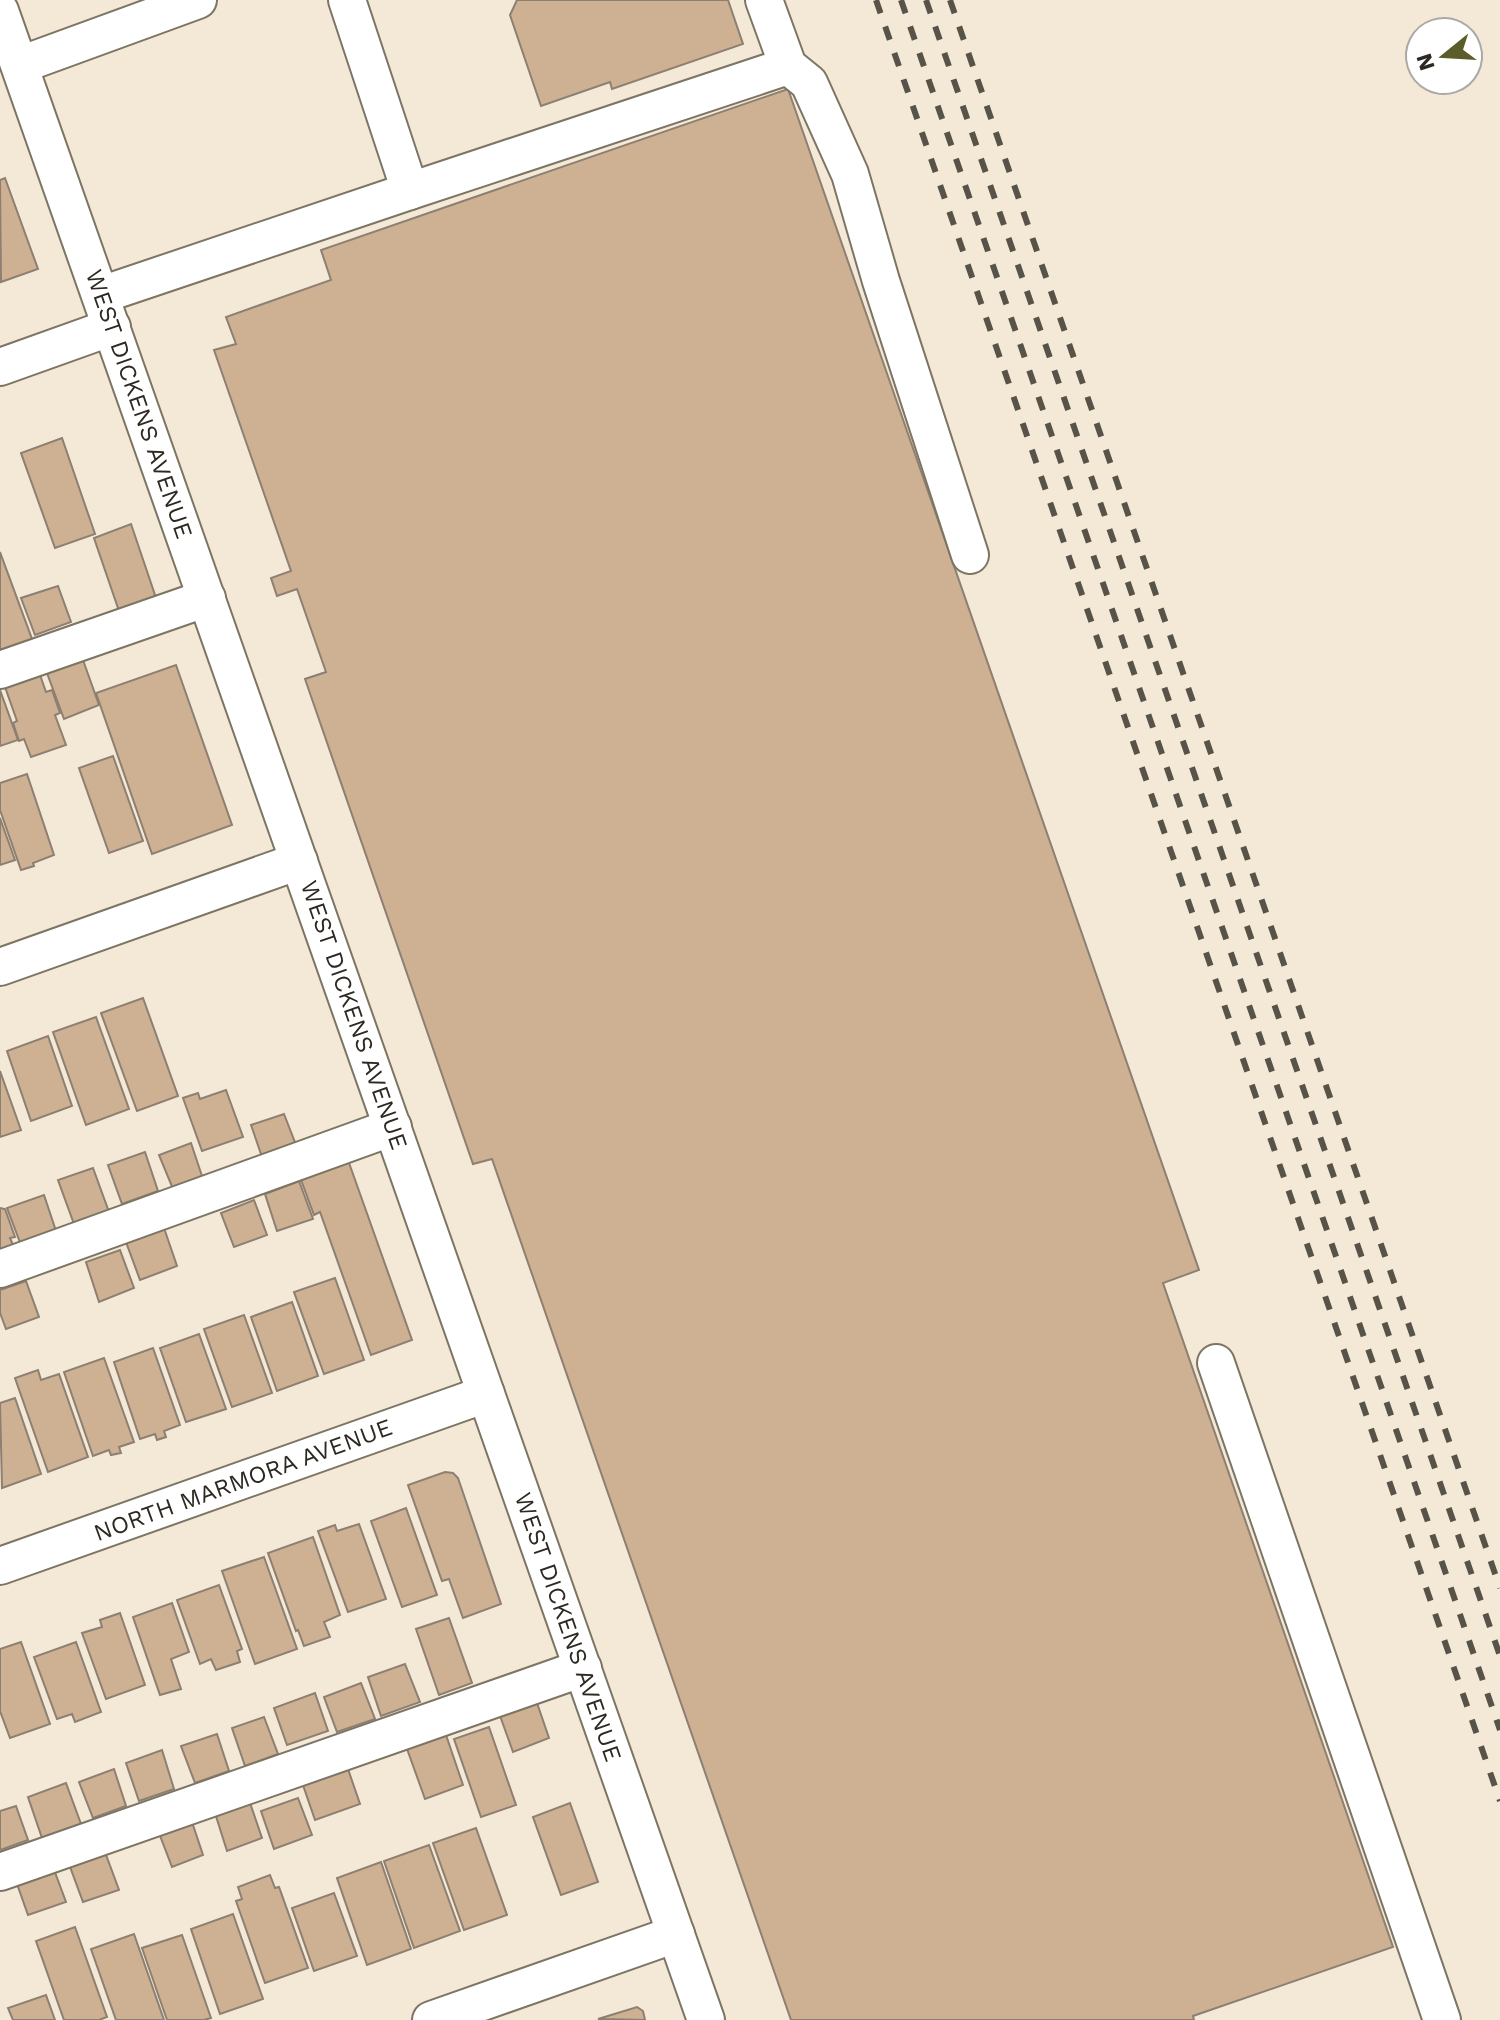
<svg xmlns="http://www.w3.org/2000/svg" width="1500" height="2020" font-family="'Work Sans',sans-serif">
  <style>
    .building { fill: #cdb192; stroke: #8d7f71; stroke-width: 2 }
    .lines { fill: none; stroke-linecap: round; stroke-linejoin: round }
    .minor-casing { stroke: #7d7564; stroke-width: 40 }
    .minor { stroke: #fff; stroke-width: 36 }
    .rail { stroke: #585349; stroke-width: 6; stroke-dasharray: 14 14; stroke-linecap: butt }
    .labels { text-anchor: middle; stroke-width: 6; stroke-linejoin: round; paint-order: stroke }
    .street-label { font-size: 24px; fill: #2d2922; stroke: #fff }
  </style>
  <rect width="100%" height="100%" fill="#f3e9d6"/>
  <g class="building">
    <path d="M517 0H728L743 44 612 89 610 82 541 106 510 15Z"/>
    <path d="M788 89 1199 1270 1163 1283 1393 1947 1193 2016 1194 2020H791L492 1159 473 1164 305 679 326 672 297 589 277 596 271 578 291 571 214 350 236 344 226 317 331 280 321 250Z"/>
    <path d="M5 178 38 269 1 282 0 180Z"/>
    <path d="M62 438 95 534 55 548 21 453Z"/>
    <path d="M131 524 156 598 119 611 94 538Z"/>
    <path d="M0 552 32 639 0 650Z"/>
    <path d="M58 586 71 622 35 635 21 598Z"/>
    <path d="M83 660 99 705 64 719 47 673Z"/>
    <path d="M176 665 232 825 152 854 96 693Z"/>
    <path d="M39 672 46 692 52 690 60 713 55 715 66 745 31 757 24 739 19 741 13 723 17 721 4 684Z"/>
    <path d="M0 690 18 740 0 746Z"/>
    <path d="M113 756 143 841 109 853 79 768Z"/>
    <path d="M27 774 54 855 33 863 34 866 21 870 0 810V783Z"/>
    <path d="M0 818 15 860 0 865Z"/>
    <path d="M143 998 178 1096 137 1111 101 1013Z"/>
    <path d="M96 1017 129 1109 86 1125 53 1032Z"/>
    <path d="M48 1036 72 1106 31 1121 7 1051Z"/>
    <path d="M0 1071 21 1130 0 1137Z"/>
    <path d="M226 1090 243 1137 202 1151 183 1098 198 1093 200 1099Z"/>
    <path d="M284 1114 296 1145 262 1157 251 1125Z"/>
    <path d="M191 1143 203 1179 173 1189 159 1155Z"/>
    <path d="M145 1152 158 1191 122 1204 108 1165Z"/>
    <path d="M348 1160 412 1340 371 1355 320 1212 314 1215 300 1177Z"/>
    <path d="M93 1168 109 1212 74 1224 58 1180Z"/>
    <path d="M299 1181 313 1219 277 1231 265 1194Z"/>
    <path d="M44 1195 56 1231 21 1245 7 1208Z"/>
    <path d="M254 1200 267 1235 234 1247 221 1213Z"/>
    <path d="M0 1208 5 1209 15 1237 10 1238 13 1245 0 1250Z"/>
    <path d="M164 1228 177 1266 140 1280 126 1242Z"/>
    <path d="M120 1250 134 1288 99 1302 86 1262Z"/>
    <path d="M335 1278 364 1360 324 1374 294 1292Z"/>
    <path d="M26 1281 39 1317 6 1329 0 1313V1290Z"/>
    <path d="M292 1302 318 1376 277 1391 251 1317Z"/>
    <path d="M244 1315 272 1393 232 1407 204 1329Z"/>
    <path d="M199 1334 226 1409 186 1422 160 1348Z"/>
    <path d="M153 1348 180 1425 164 1431 166 1437 157 1440 155 1434 140 1439 114 1362Z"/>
    <path d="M104 1358 134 1442 119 1447 121 1453 111 1455 109 1450 93 1456 64 1372Z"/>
    <path d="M38 1370 41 1380 59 1374 88 1457 48 1472 15 1378Z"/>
    <path d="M15 1398 41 1474 2 1488 0 1403Z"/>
    <path d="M445 1472 453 1473 458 1478 501 1604 463 1618 449 1579 442 1581 408 1485Z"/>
    <path d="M406 1508 437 1595 402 1607 371 1521Z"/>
    <path d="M359 1524 386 1599 348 1612 318 1531 335 1525 337 1531Z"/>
    <path d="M313 1537 340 1615 324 1622 330 1637 304 1646 298 1630 296 1631 268 1553Z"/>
    <path d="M264 1557 297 1649 255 1664 222 1571Z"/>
    <path d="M219 1585 242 1649 237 1651 240 1662 216 1670 211 1659 200 1664 177 1600Z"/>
    <path d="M172 1603 189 1652 171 1659 181 1689 160 1695 133 1617Z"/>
    <path d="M120 1613 145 1685 106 1699 82 1633 102 1627 100 1620Z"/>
    <path d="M449 1618 472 1683 439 1695 416 1629Z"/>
    <path d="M21 1642 50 1724 10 1738 0 1711V1649Z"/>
    <path d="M76 1642 101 1712 75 1722 72 1714 57 1719 34 1657Z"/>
    <path d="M405 1664 420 1702 381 1716 368 1677Z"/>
    <path d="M361 1683 375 1719 337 1732 324 1697Z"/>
    <path d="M315 1693 328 1731 287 1745 274 1708Z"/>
    <path d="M536 1700 549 1738 513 1752 499 1713Z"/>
    <path d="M264 1717 278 1754 245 1766 232 1728Z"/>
    <path d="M489 1727 516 1805 481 1817 454 1739Z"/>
    <path d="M445 1732 463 1785 425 1799 406 1746Z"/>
    <path d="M217 1734 229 1771 195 1783 181 1746Z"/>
    <path d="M162 1750 174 1789 139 1801 126 1763Z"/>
    <path d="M114 1769 126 1806 93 1818 79 1782Z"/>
    <path d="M348 1769 360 1804 315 1820 303 1785Z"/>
    <path d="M66 1783 81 1824 42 1838 28 1797Z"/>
    <path d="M298 1798 312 1835 274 1849 261 1811Z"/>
    <path d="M249 1800 262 1838 227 1851 215 1813Z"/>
    <path d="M570 1803 598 1882 561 1895 533 1817Z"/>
    <path d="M16 1806 28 1840 0 1850V1811Z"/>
    <path d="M192 1822 203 1855 172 1867 159 1833Z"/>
    <path d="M476 1828 507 1915 464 1930 433 1843Z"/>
    <path d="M429 1845 460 1931 414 1948 384 1861Z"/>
    <path d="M105 1852 119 1890 83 1902 69 1864Z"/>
    <path d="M381 1862 411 1949 367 1965 337 1878Z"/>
    <path d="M53 1867 66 1902 28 1915 16 1881Z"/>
    <path d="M270 1875 275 1888 279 1887 308 1968 265 1983 236 1901 242 1899 238 1887Z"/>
    <path d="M334 1893 357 1956 314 1971 292 1908Z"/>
    <path d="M233 1914 263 1999 220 2014 191 1929Z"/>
    <path d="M75 1927 107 2017 99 2020H64L36 1941Z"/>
    <path d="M134 1934 164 2020H116L91 1949Z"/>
    <path d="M182 1935 211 2018 204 2020H167L142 1948Z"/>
    <path d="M46 1995 55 2020H13L8 2008Z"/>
    <path d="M637 2007 643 2011 645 2020 598 2019Z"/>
  </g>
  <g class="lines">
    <defs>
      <g id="minor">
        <path d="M764 0 788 66 809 83 850 174 881 281 970 555"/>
        <path d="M0 11 706 2020"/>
        <path d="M20 65 198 0"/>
        <path d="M410 191 788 66"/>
        <path d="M101 295 410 191 347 0"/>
        <path d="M0 367 112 327"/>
        <path d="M0 670 207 598"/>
        <path d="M0 967 299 861"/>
        <path d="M0 1269 393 1127"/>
        <path d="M1216 1363 1442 2020"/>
        <path d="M0 1566 486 1394"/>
        <path d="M0 1872 583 1668"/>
        <path d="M431 2020 676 1934"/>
      </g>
    </defs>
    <use href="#minor" class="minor-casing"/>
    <use href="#minor" class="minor"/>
    <g class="rail">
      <path d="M876 0 1500 1801"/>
      <path d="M901 0 1500 1730"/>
      <path d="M926 0 1500 1656"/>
      <path d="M950 0 1500 1588"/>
    </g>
  </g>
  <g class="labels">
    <g class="street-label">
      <text transform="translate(139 404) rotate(71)" y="8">WEST DICKENS AVENUE</text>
      <text transform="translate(354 1015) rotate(71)" y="8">WEST DICKENS AVENUE</text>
      <text transform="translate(243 1480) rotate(-20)" y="8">NORTH MARMORA AVENUE</text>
      <text transform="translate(568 1627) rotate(71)" y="8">WEST DICKENS AVENUE</text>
    </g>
  </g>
  <g transform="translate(1444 56) rotate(252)"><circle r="38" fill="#ffffff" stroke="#aba9a7" stroke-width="2"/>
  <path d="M0-6L14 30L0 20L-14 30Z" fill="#5a5d2a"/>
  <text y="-12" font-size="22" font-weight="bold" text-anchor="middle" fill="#2d2922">N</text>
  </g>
</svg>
